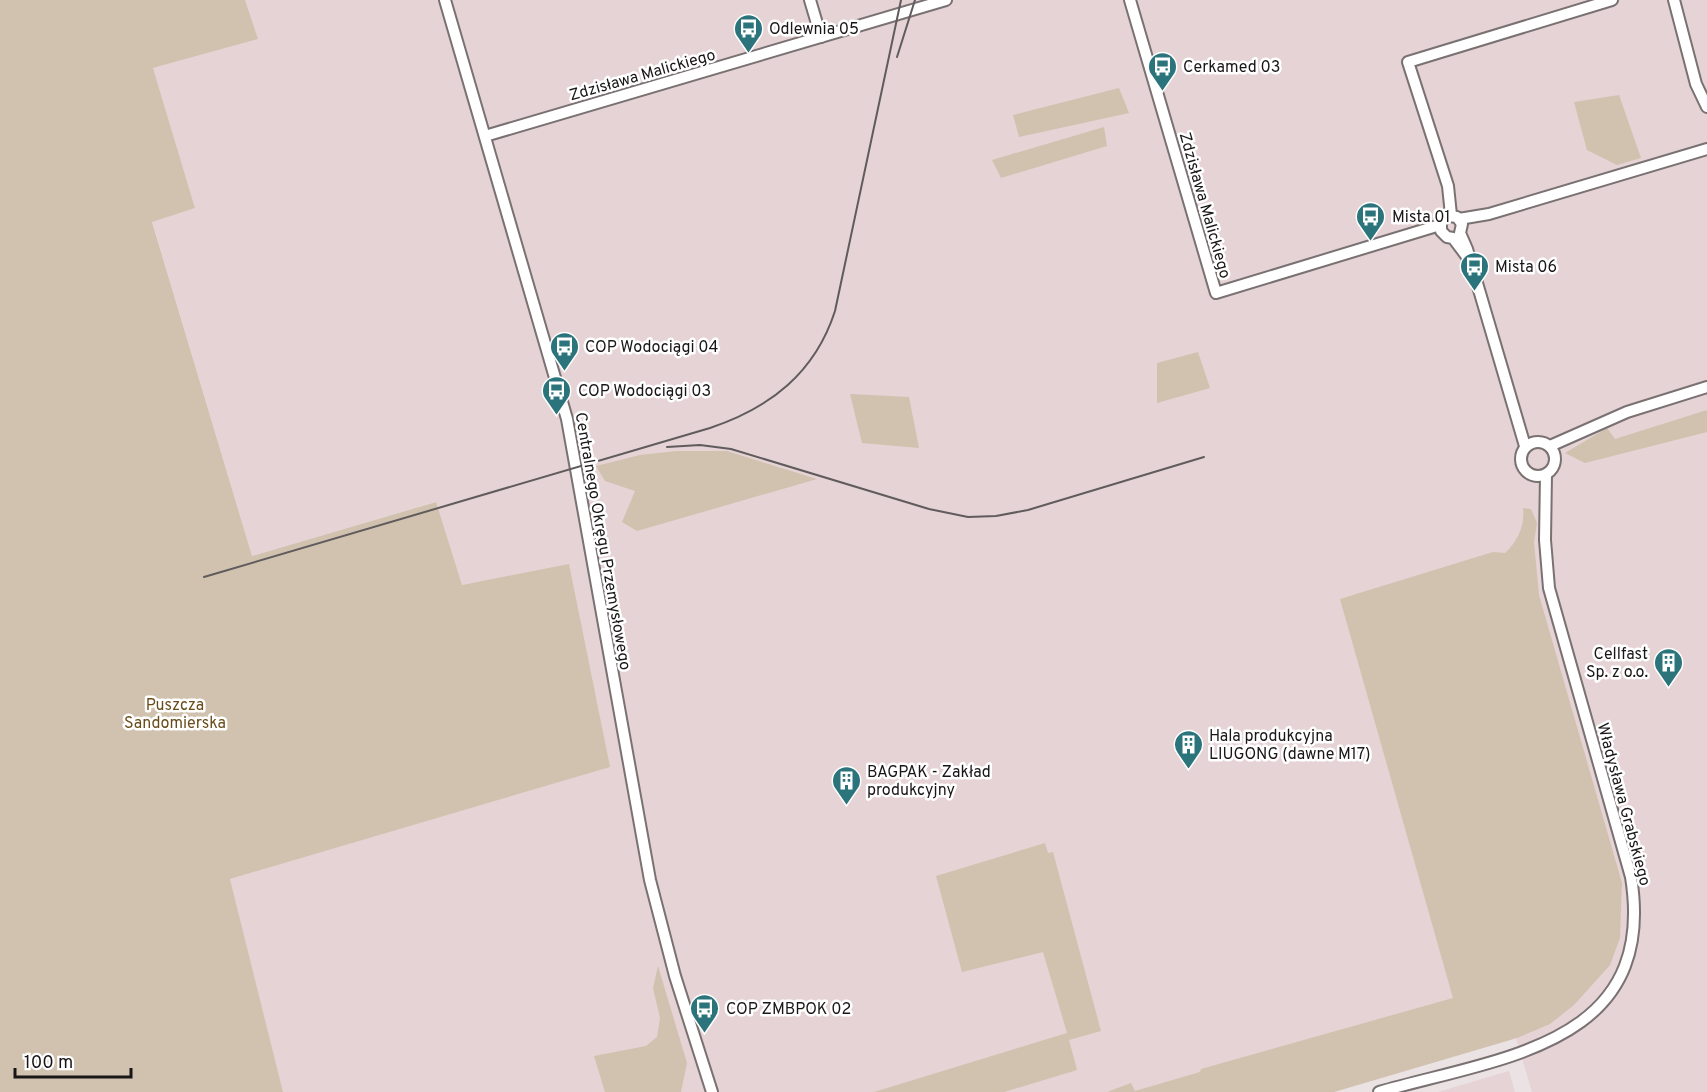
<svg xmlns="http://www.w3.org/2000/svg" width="1707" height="1092" font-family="Overpass,sans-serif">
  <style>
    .built { fill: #e5d3d5 }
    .green { fill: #d0c2ae }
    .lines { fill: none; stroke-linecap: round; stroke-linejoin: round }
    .minor-casing { stroke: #797172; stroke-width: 14 }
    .minor { stroke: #fff; stroke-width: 10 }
    .rail { stroke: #605b5c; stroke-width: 2 }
    .labels { text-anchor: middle; stroke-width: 5; stroke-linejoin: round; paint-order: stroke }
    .poi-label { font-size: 16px; fill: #191617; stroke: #fff; text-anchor: start }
    .street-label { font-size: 16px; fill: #191617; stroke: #fff }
    .park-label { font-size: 16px; fill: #6a4c1b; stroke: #fff }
  </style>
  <rect width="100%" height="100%" fill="#ebe2e3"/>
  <g class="built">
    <path d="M245 0H1707V1092H1532L1516 1038 1334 1092H283L230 879 609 767 569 565 462 585 435 502 252 556 152 221 195 208 153 68 257 39Z"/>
    <path d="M1509 1071 1515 1092H1438Z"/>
  </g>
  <g class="green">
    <path d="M0 0H245L258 39 153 68 195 208 152 222 252 556 436 502 462 585 569 564 610 767 230 879 283 1092H0Z"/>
    <path d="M1119 88 1129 113 1019 137 1013 115Z"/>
    <path d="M1619 95 1641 158 1617 165 1587 150 1574 102Z"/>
    <path d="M1104 127 1107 146 1001 178 992 160Z"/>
    <path d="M1198 352 1210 388 1157 403V363Z"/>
    <path d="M850 394 909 397 919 448 862 443Z"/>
    <path d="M1707 410V432L1585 463 1565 453 1607 428 1615 439Z"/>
    <path d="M677 451H727L817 479 637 531 622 522 635 491 605 481 596 466 640 455Z"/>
    <path d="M1523 508 1531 509 1537 523 1534 542 1539 595 1622 883 1620 938 1610 965 1574 1005 1550 1024 1517 1038 1334 1092H1107L1131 1083 1135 1091 1200 1072 1201 1069 1453 998 1340 599 1493 552 1505 553C1518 541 1525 525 1523 508Z"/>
    <path d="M1045 843 1048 853 1053 852 1101 1031 1069 1040 1077 1070 1004 1092H874L1067 1033 1043 952 962 972 936 876Z"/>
    <path d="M658 966 687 1063 681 1092H605L594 1056 646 1046 657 1037 660 1018 653 988Z"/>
  </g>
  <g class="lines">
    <defs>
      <g id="minor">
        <path d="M445 0 567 419 650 880 675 976 712 1092"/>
        <path d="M810 0 821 37"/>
        <path d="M1130 0 1216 293 1440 225"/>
        <path d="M1674 0 1696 84 1707 107"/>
        <path d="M485 136 946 0"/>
        <path d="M1451 215 1448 186 1408 62 1612 0"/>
        <path d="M1459 219 1489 214 1707 149"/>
        <path d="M1468 258 1453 238 1447 237 1441 231V222L1448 216 1457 217 1462 224 1460 233 1467 249 1525 446"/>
        <circle cx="1538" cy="459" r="17"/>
        <path d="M1550 446 1627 412 1707 387"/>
        <path d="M1379 1092C1500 1057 1658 1046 1631 877L1549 588 1545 540 1546 474"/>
      </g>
    </defs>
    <use href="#minor" class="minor-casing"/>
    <use href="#minor" class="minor"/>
    <g class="rail">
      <path d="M897 57 915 0"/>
      <path d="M667 447 700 445 731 449 929 509 968 517 996 516 1028 510 1204 457"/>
      <path d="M204 577 710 428C770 408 815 373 835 311L901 0"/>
    </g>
  </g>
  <defs>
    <symbol id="bus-pin" viewBox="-11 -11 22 30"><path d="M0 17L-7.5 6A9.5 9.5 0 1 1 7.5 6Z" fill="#2b747b" stroke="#fff"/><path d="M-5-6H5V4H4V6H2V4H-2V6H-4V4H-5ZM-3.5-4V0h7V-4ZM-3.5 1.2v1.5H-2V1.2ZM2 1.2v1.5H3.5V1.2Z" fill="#fff"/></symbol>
    <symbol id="building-pin" viewBox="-11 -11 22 30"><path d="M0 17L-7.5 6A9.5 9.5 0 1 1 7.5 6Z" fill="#2b747b" stroke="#fff"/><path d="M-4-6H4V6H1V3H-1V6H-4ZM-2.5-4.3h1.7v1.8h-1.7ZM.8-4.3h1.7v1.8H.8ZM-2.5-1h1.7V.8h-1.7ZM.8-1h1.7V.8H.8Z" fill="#fff"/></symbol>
  </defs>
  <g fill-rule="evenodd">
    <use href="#bus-pin" x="732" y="12" width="33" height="45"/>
    <use href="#bus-pin" x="1146" y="50" width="33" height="45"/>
    <use href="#bus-pin" x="1354" y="200" width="33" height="45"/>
    <use href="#bus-pin" x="1458" y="250" width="33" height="45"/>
    <use href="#bus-pin" x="548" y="330" width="33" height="45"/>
    <use href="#bus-pin" x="540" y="374" width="33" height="45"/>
    <use href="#building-pin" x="1652" y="646" width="33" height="45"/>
    <use href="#building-pin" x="1172" y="728" width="33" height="45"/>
    <use href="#building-pin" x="830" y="764" width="33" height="45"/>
    <use href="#bus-pin" x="688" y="992" width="33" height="45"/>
  </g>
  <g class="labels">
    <g class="poi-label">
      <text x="769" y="34">Odlewnia 05</text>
      <text x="1183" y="72">Cerkamed 03</text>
      <text x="1392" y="222">Mista 01</text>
      <text x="1495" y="272">Mista 06</text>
      <text x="585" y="352">COP Wodociągi 04</text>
      <text x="578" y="396">COP Wodociągi 03</text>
      <text x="1648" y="659" text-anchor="end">Cellfast<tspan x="1648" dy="18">Sp. z o.o.</tspan></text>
      <text x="1209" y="741">Hala produkcyjna<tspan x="1209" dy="18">LIUGONG (dawne M17)</tspan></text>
      <text x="867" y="777">BAGPAK - Zakład<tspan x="867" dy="18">produkcyjny</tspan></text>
      <text x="726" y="1014">COP ZMBPOK 02</text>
    </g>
    <g class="street-label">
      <text transform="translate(642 74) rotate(-16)" y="6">Zdzisława Malickiego</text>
      <text transform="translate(1206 205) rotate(74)" y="6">Zdzisława Malickiego</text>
      <text transform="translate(604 541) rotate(80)" y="6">Centralnego Okręgu Przemysłowego</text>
      <text transform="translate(1625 804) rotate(75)" y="6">Władysława Grabskiego</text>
    </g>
    <g class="park-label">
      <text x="175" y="710">Puszcza<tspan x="175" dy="18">Sandomierska</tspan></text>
    </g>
  </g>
  <path d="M15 1068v9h116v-9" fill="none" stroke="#191617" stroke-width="3"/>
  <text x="24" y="1068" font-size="18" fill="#191617" stroke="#ffffff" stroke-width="4.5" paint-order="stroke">100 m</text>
</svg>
